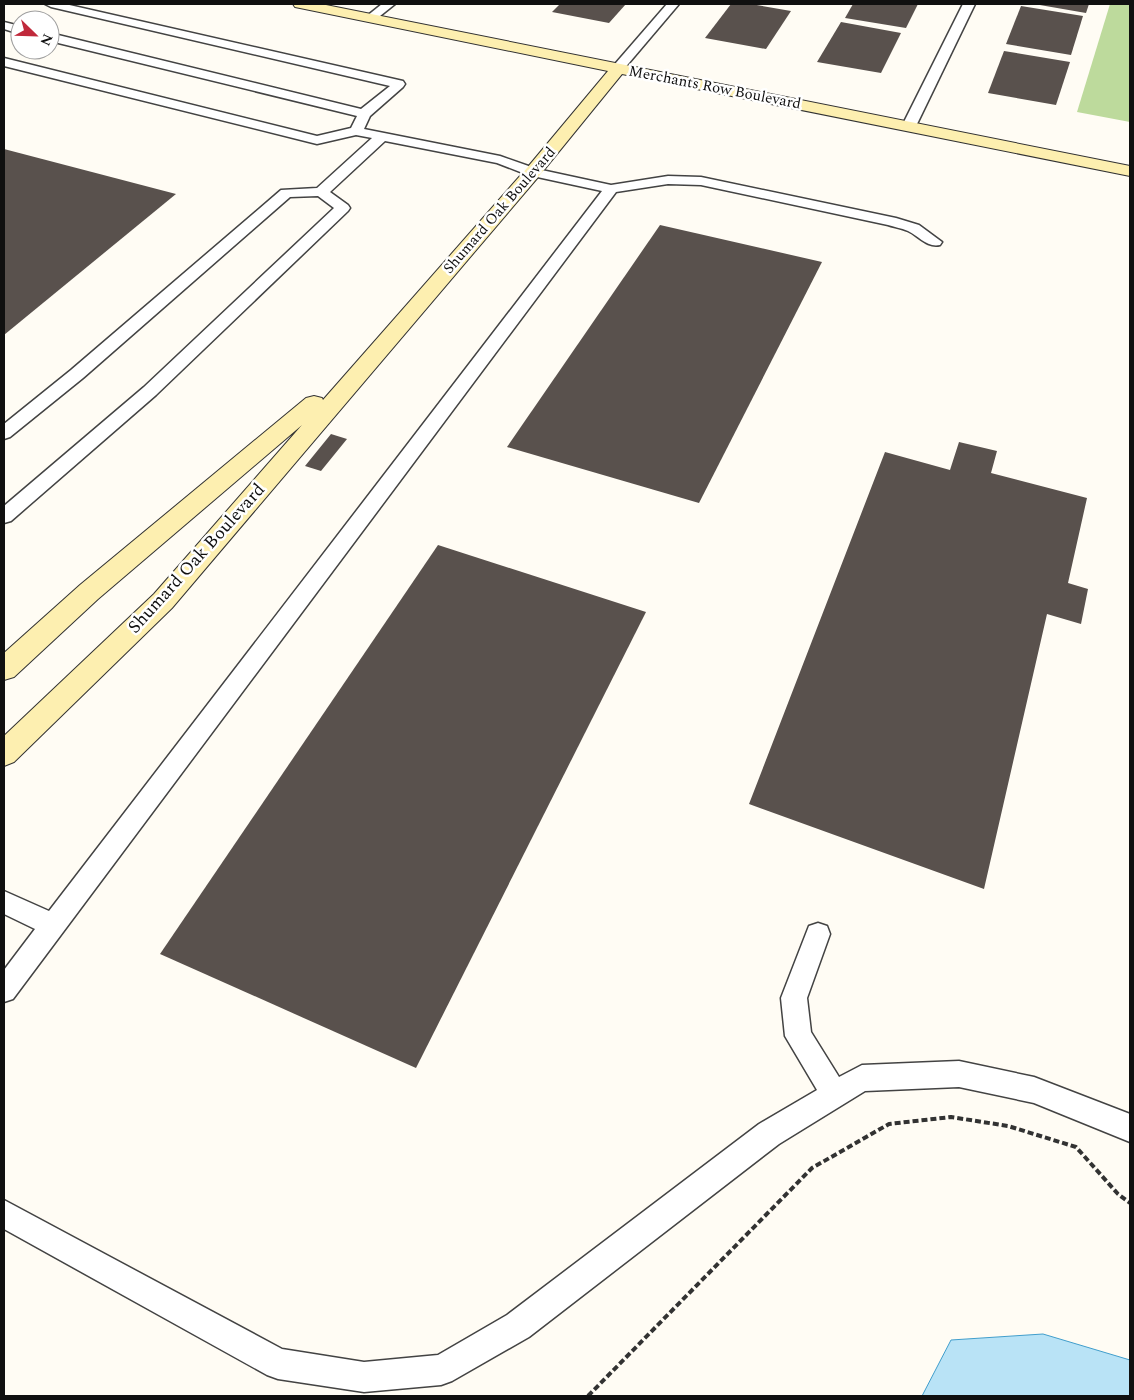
<svg xmlns="http://www.w3.org/2000/svg" width="1134" height="1400" font-family="Spectral,serif">
  <style>
    .forest { fill: #bdda9c }
    .water { fill: #b9e3f6; stroke: #419ecc }
    .building { fill: #59514d }
    .lines { fill: none; stroke-linecap: round; stroke-linejoin: round }
    .lane-casing { stroke: #434343; stroke-width: 3 }
    .secondary-casing { stroke: #323232; stroke-width: 2 }
    .path { stroke: #323232; stroke-width: 4; stroke-dasharray: 6 3; stroke-linecap: butt }
    .lane { fill: #fff; fill-rule: evenodd }
    .secondary { fill: #fdefb0; fill-rule: evenodd }
    .labels { text-anchor: middle; stroke-width: 5; stroke-linejoin: round; paint-order: stroke }
    .far-street-label { font-size: 15px; fill: #101010; stroke: #fff }
    .street-label { font-size: 18px; fill: #101010; stroke: #fff }
  </style>
  <rect width="100%" height="100%" fill="#fffcf4"/>
  <path class="forest" d="M1110 4H1130V122L1077 112Z"/>
  <path class="water" d="M1043 1334 1130 1360V1396H922L951 1340Z"/>
  <g class="building">
    <path d="M560 4H626L609 23 552 12Z"/>
    <path d="M731 4H751L791 11 766 49 705 38Z"/>
    <path d="M853 4H918L906 28 845 18Z"/>
    <path d="M1034 4H1089L1086 13Z"/>
    <path d="M1021 6 1083 16 1071 55 1006 44Z"/>
    <path d="M841 22 901 33 881 73 817 62Z"/>
    <path d="M1004 51 1070 62 1056 105 988 93Z"/>
    <path d="M4 149 176 194 4 335Z"/>
    <path d="M660 225 822 262 699 503 507 447Z"/>
    <path d="M331 434 347 439 321 471 305 466Z"/>
    <path d="M959 442 997 451 991 473 1087 498 1068 583 1088 589 1081 624 1047 614 984 889 749 804 885 452 950 470Z"/>
    <path d="M438 545 646 612 416 1068 160 954Z"/>
  </g>
  <g class="lines">
    <defs>
      <g id="lane">
        <path d="M45 4H65L403 81 405 84 403 87 370 116 364 129 500 156 537 169 611 185 668 176 701 177 896 218 919 225 942 242 940 245C927 248 919 236 908 231 901 228 894 227 888 225L701 185 668 184 616 192 13 999 4 1002V970L35 929 4 914V891L49 911 602 191 528 175 497 163 385 141 330 192 348 205 350 208 348 211 156 395 11 521 4 523V506L144 387 334 208 318 196 290 197 83 378 10 437 4 439V424L71 370 281 190 317 188 372 138 356 135 317 144 4 66V58L317 136 351 128 357 116 50 41V33L361 109 390 86 51 7Z"/>
        <path d="M382 4H395L375 20H367L365 18 367 16Z"/>
        <path d="M667 4H679L623 70H615L613 67 615 64Z"/>
        <path d="M963 4H975L916 126 909 130 904 129 902 126Z"/>
        <path d="M4 22 20 26V34L4 29Z"/>
        <path d="M818 923 827 926 830 934 807 998 811 1032 839 1077 862 1065 959 1061 1034 1077 1130 1114V1142L1034 1103 959 1087 865 1091 779 1144 529 1337 452 1381 441 1385 364 1392 278 1379 267 1375 4 1229V1200L282 1349 364 1362 438 1355 507 1315 759 1124 817 1090 785 1036 781 998 809 926Z"/>
      </g>
      <path id="secondary" d="M293 4H321L1130 166V176L622 74 539 176 172 608 14 762 4 766V736L154 594 302 425 98 599 14 677 4 680V653L80 585 306 398 314 396 322 398 323 400 527 168 608 71 300 8 295 7Z"/>
    </defs>
    <use href="#lane" class="lane-casing"/>
    <use href="#secondary" class="secondary-casing"/>
    <path class="path" d="M588 1396 812 1168 889 1124 951 1117 1008 1126 1076 1147 1118 1194 1130 1203"/>
    <use href="#lane" class="lane"/>
    <use href="#secondary" class="secondary"/>
  </g>
  <g class="labels">
    <g class="far-street-label">
      <text transform="translate(715 87) rotate(11)" y="5">Merchants Row Boulevard</text>
      <text transform="translate(499 210) rotate(-49)" y="5">Shumard Oak Boulevard</text>
    </g>
    <g class="street-label">
      <text transform="translate(196 558) rotate(-48)" y="6">Shumard Oak Boulevard</text>
    </g>
  </g>
  <rect width="1134" height="1400" fill="none" stroke="#101010" stroke-width="10"/>
  <g transform="translate(35 35) rotate(113)"><circle r="24" fill="#ffffff" stroke="#9f9f9f"/>
  <path d="M0-4L9 19L0 12L-9 19Z" fill="#c0293b"/>
  <text y="-8" font-size="14" font-weight="bold" text-anchor="middle" fill="#101010">N</text>
  </g>
</svg>
